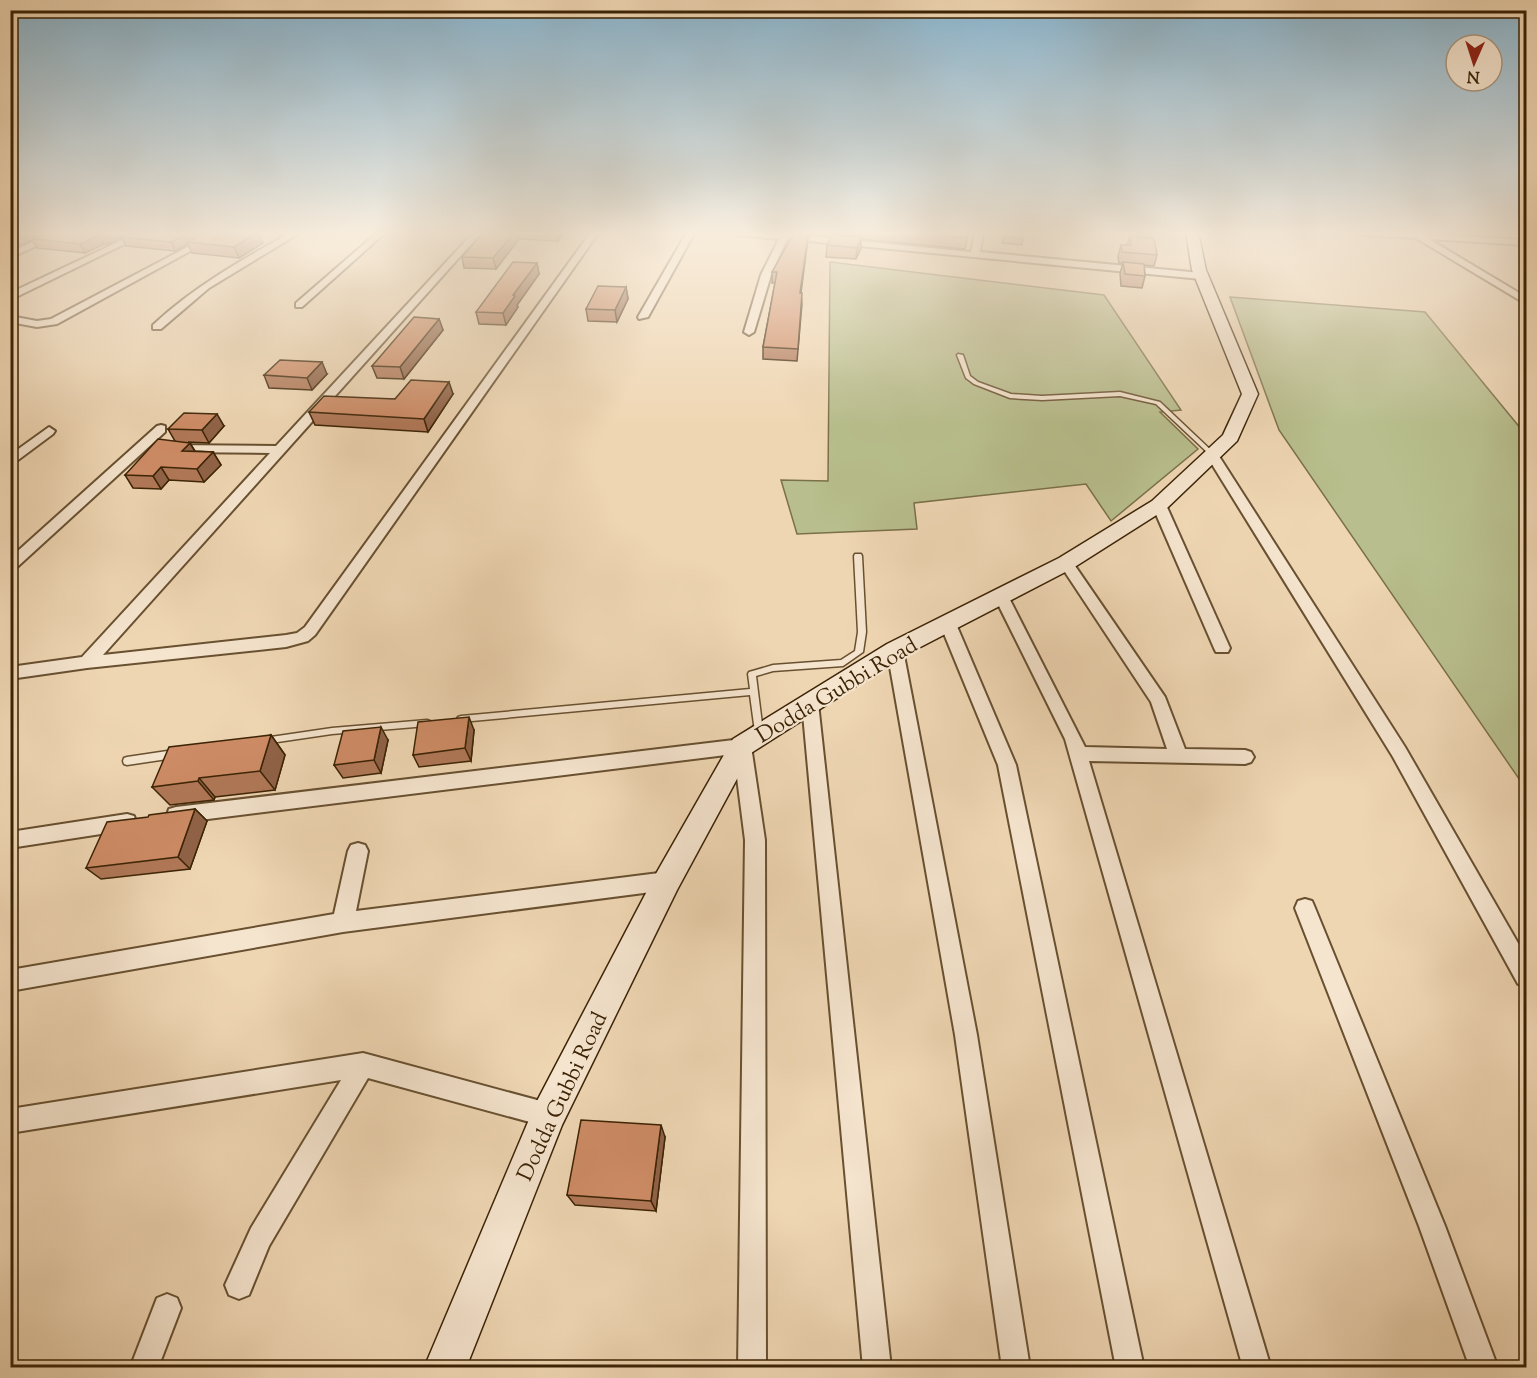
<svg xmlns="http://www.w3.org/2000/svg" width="1537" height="1378" font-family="'Sorts Mill Goudy',serif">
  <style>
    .green { fill: #b8be8d; stroke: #7a7049; stroke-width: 1.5 }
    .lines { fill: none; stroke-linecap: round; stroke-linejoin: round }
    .lane-casing { stroke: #685030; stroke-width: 3 }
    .street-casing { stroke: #685030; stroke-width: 4 }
    .secondary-casing { stroke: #3b2305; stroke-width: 3 }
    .lane { fill: #f5e4ce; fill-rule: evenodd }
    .street { fill: #f5e4ce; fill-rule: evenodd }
    .secondary { fill: #f5e4ce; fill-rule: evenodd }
    .wall { fill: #b17858; stroke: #3b2305; stroke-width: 1.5 }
    .shaded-wall { fill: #906247; stroke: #3b2305; stroke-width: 1.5 }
    .building { fill: #ce8c66; stroke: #3b2305; stroke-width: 1.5 }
    .labels { text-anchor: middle; stroke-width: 4.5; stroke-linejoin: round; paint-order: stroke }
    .street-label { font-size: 22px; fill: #3b2305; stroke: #f5e4ce }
  </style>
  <rect width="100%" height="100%" fill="#efd6b3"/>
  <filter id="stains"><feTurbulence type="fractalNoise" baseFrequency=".00333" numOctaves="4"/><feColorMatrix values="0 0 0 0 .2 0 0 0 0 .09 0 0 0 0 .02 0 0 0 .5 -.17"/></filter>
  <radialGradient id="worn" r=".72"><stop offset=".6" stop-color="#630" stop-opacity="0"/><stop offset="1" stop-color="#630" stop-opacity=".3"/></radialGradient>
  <g class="green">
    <path d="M830 262 1104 295 1181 410 1160 412 1198 449 1111 521 1086 484 914 503 917 529 797 534 781 480 828 481Z"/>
    <path d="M1230 297 1425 312 1526 435V789L1279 430Z"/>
  </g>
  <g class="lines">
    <defs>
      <g id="lane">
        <path d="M958 354 963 355 970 376 978 382 1011 394 1042 396 1120 392 1160 402 1214 453 1211 455 1209 454 1156 404 1120 396 1042 400 1010 398 974 384 966 378 957 355Z"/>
        <path d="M855 554H861L862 556 866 632 863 652 843 666 773 671 756 676 763 732 762 734H756L755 732 750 695 461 722 458 721 457 719 458 717 461 716 750 689 748 674 749 672 773 665 841 660 855 651 858 632 854 556Z"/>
        <path d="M427 720 430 721 431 723 430 725 427 726 332 734 264 744 261 743 260 741 261 739 264 738 332 728Z"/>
        <path d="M174 750 177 752 178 754 177 756 174 758 127 765 124 764 123 761 124 758 127 757Z"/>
      </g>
      <g id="street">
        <path d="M56 232H66L10 258V252Z"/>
        <path d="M139 232H149L10 300V293Z"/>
        <path d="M216 232H225L57 324 37 327 10 322V316L37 321 51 319Z"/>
        <path d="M292 232H301L209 288 161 329H153V325C195 286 243 259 292 232Z"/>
        <path d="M378 232H386L302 307H296V303Z"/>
        <path d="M474 232H482L103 655 286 635 297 633 305 627 591 232H599L315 635 308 641 286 647 87 668 10 679V667L82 657 270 453 173 452 169 451V445L276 446Z"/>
        <path d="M687 232H695L648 317 639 319 638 317Z"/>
        <path d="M732 232 781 234 782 232H790L789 234 971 252 975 232H983L980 252 1201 273 1206 276 1201 279 787 239 771 275 754 332 749 335 744 332 761 275 779 239 736 235Z"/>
        <path d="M1357 232H1395L1526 240V245L1429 239 1526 297V304L1416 238 1361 235Z"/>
        <path d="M161 425 165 426V432L15 569 10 570V558L157 426Z"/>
        <path d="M49 427 55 431 53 434 10 466V455Z"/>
        <path d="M1211 449 1217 453 1405 747 1526 957V987L1518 984 1393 757 1205 453Z"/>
        <path d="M1159 501 1166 505 1230 648 1228 652H1216L1214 648 1152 505Z"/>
        <path d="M1066 558 1071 560 1165 697 1185 749 1245 750 1251 752 1254 757 1251 762 1245 764 1089 761 1271 1368H1243L1065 739 994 596 1001 591 1008 596 1085 747 1167 749 1151 702 1059 563Z"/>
        <path d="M948 619 953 620 956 624 1016 765 1144 1368H1116L998 765 940 624 943 620Z"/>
        <path d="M895 644 901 646 903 650 977 1035 1030 1368H1002L955 1035 887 650 889 646Z"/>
        <path d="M810 697 816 699 818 703 891 1368H863L802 703 804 699Z"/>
        <path d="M742 739 748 741 751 746 765 840 766 1368H738L745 840 734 754 176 823 169 821 167 815 169 809 176 807Z"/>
        <path d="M127 814 134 816 136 822 134 828 127 830 10 848V832Z"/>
        <path d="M358 843 365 845 368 851 356 911 667 872 674 875 677 881 674 887 667 890 343 932 10 991V970L334 914 348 851 351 845Z"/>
        <path d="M1305 899 1312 901 1315 908 1445 1226 1498 1368H1470L1419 1226 1295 908 1298 901Z"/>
        <path d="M363 1053 548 1103 557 1106 560 1115 557 1124 548 1127 368 1078 269 1246 249 1295 239 1299 229 1295 225 1285 251 1228 341 1080 10 1133V1109Z"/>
        <path d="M167 1294 177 1298 181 1308 158 1368H130L157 1298Z"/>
      </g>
      <path id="secondary" d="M1186 232H1198L1206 270 1258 394 1237 441 1166 509 1073 568 903 656 751 753 677 890 562 1125 466 1368H424L536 1103 657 872 733 739 887 644 1059 558 1152 501 1223 435 1242 394 1192 270Z"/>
    </defs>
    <use href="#lane" class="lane-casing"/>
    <use href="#street" class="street-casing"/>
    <use href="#secondary" class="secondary-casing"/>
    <use href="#lane" class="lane"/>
    <use href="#street" class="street"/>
    <use href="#secondary" class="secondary"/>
  </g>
  <g class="wall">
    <path d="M10 232H200L201 234 258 232 263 243 239 258 192 253 188 244 175 251 126 246 122 238 108 244H104L85 253 37 248 32 240 18 246 10 245Z"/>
    <path d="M484 232H564L558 241 519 239 496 269 464 268 462 257Z"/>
    <path d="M836 232H969L965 249 861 239V248L856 259 826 257 827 245 836 235Z"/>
    <path d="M1004 232 1023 239 1022 245 1002 243Z"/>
    <path d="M808 235 807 246 801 293 802 304 797 361 763 359V347L775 283H772V272Z"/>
    <path d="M1130 236 1157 255 1154 266 1144 265 1145 276 1142 288 1121 286 1120 273 1123 263H1119L1118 256 1121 245H1127Z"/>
    <path d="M537 263 539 274 517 305 518 307 506 325 479 324 476 312Z"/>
    <path d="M626 287 628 299 617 322 588 321 586 309Z"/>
    <path d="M439 319 443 330 404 379 377 378 372 366Z"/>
    <path d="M327 374 312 390 269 388 264 375Z"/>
    <path d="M453 394 428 432 315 425 309 412 395 399Z"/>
    <path d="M224 426 209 443 188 442 190 443 195 451 213 452 221 465 204 482 169 480 161 489 133 488 125 475 175 441 168 429Z"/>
    <path d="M474 730 471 761 419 767 413 755Z"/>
    <path d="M271 735 285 755 275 790 215 797 214 800 170 805 152 787Z"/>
    <path d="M388 740 381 773 343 778 334 765Z"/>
    <path d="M195 809 207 821 190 869 101 879 86 868Z"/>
    <path d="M665 1137 656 1211 575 1205 567 1195Z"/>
  </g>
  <g class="shaded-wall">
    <path d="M26 232H51L18 246 13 237Z"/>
    <path d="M112 232H135L108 244 104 235Z"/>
    <path d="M192 232H200L203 237 187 242 188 244 175 251 171 242Z"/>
    <path d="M258 232 263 243 239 258 234 247Z"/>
    <path d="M515 232H518L519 239 496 269 493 258Z"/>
    <path d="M556 232H564L558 241Z"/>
    <path d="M99 235 104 244 85 253 80 244Z"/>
    <path d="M808 235 807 246 799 304 800 293Z"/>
    <path d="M861 237V248L856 259 857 248Z"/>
    <path d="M537 263 539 274 517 305 518 307 506 325 503 313 513 295Z"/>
    <path d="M626 287 628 299 617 322 615 310Z"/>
    <path d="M439 319 443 330 404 379 400 367Z"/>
    <path d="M322 362 327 374 312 390 307 378Z"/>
    <path d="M449 382 453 394 428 432 424 419Z"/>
    <path d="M217 414 224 426 209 443 202 430Z"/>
    <path d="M190 443 197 455 182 451Z"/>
    <path d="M213 452 221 465 204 482 197 469Z"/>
    <path d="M161 467 169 480 161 489 153 476Z"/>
    <path d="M469 717 474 730 471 761 465 748Z"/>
    <path d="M381 727 388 740 381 773 374 760Z"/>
    <path d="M271 735 285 755 275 790 260 771Z"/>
    <path d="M199 778 215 797 214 800 198 781Z"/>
    <path d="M195 809 207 821 190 869 178 857Z"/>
    <path d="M661 1125 665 1137 656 1211 651 1201Z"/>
  </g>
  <g class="building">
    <path d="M10 232H26L13 237H10Z"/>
    <path d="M49 232H112L104 235H99L80 244 32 239Z"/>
    <path d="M133 232H192L171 242 121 237Z"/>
    <path d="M206 232H258L234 247 187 242Z"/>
    <path d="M484 232H515L493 258 462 257Z"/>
    <path d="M897 232H968L967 238Z"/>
    <path d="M1004 232H1024L1023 239 1003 237Z"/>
    <path d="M794 233 808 235 800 293H802L798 349 763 347 777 272H772Z"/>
    <path d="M832 235 861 237 857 248 827 245Z"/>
    <path d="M1130 236 1154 238 1157 255 1122 252 1121 245H1131Z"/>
    <path d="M513 262 537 263 513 295 515 296 503 313 476 312Z"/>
    <path d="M1123 262 1144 264 1145 276 1125 274Z"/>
    <path d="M598 286 626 287 615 310 586 309Z"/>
    <path d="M414 317 439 319 400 367 372 366Z"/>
    <path d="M280 360 322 362 307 378 264 375Z"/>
    <path d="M411 380 449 382 424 419 309 412 324 396 395 399Z"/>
    <path d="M184 413 217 414 202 430 168 429Z"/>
    <path d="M158 439 190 443 182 451 213 452 197 469 161 467 153 476 125 475Z"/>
    <path d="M469 717 465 748 413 755 418 722Z"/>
    <path d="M381 727 374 760 334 765 343 731Z"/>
    <path d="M271 735 260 771 199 778 198 781 152 787 169 747Z"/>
    <path d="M195 809 178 857 86 868 107 822 148 817 149 815Z"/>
    <path d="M581 1120 661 1125 651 1201 567 1195Z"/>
  </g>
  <linearGradient id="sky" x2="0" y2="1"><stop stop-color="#89b6d1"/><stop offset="0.55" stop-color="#f8eddd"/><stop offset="1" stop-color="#f8eddd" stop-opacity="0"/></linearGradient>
  <rect width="1537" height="424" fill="url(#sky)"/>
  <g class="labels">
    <g class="street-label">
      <text transform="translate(836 689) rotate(-31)" y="8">Dodda Gubbi Road</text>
      <text transform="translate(561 1096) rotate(-65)" y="8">Dodda Gubbi Road</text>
    </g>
  </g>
  <rect width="1537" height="1378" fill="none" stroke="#efd6b3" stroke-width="36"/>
  <rect x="12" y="12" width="1513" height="1354" fill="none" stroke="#3b2305" stroke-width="3"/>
  <rect x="18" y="18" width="1501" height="1342" fill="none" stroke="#3b2305" stroke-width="1.5"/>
  <g transform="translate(1474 63) rotate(183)"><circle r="28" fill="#f5e4ce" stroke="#ab977e" stroke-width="1.5"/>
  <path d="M0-4.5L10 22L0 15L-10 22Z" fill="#8f2418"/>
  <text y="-9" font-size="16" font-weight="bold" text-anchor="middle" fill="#3b2305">N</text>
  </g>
  <rect width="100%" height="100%" filter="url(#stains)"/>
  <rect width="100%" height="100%" fill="url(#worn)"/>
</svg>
